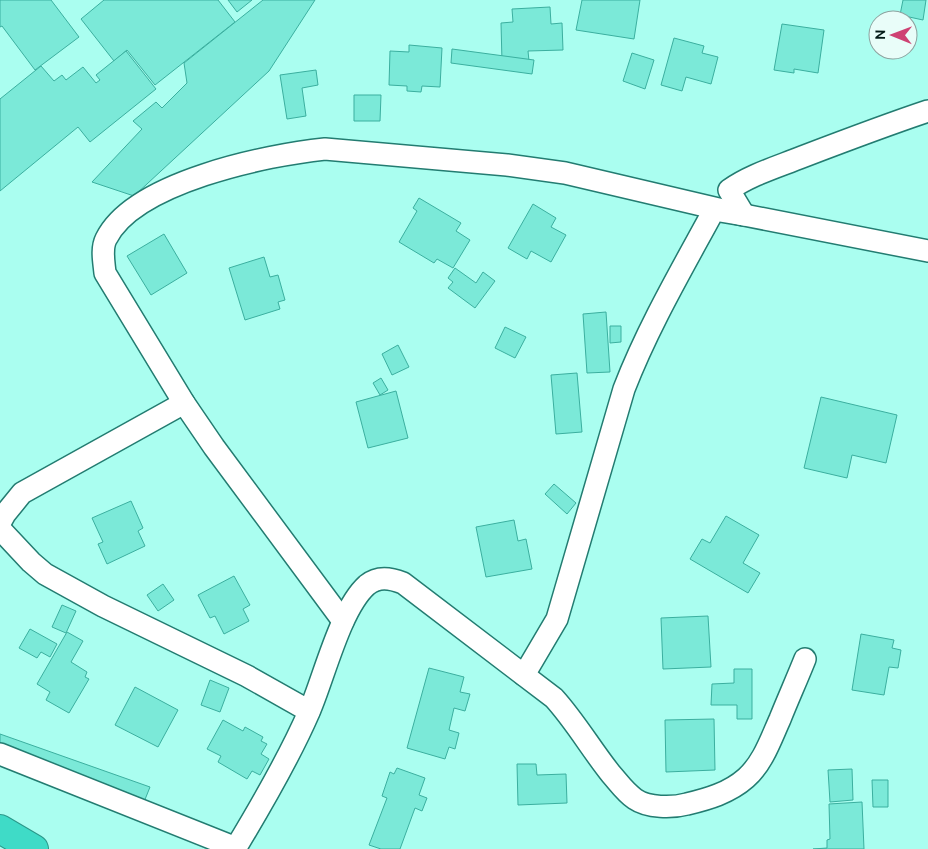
<svg xmlns="http://www.w3.org/2000/svg" width="928" height="849" font-family="Ubuntu,sans-serif">
  <style>
    .building { fill: #7be9d8; stroke: #3baf9f }
    .lines { fill: none; stroke-linecap: round; stroke-linejoin: round }
    .street-casing { stroke: #237c71; stroke-width: 24 }
    .highway-casing { stroke: #2a9789; stroke-width: 30 }
    .street { stroke: #fff; stroke-width: 21 }
    .highway { stroke: #3fdbc7; stroke-width: 28 }
  </style>
  <rect width="100%" height="100%" fill="#aafef0"/>
  <g class="building">
    <path d="M0 0H51L79 37 35 70 2 26 0 27Z"/>
    <path d="M104 0H218L235 22 155 85 127 50 114 61 81 19Z"/>
    <path d="M228 0H252L237 12Z"/>
    <path d="M263 0H315L269 71 134 196 92 182 142 129 133 121 156 102 162 108 187 83 184 63Z"/>
    <path d="M582 0H640L634 39 576 30Z"/>
    <path d="M903 0H926L923 20 900 15Z"/>
    <path d="M550 7 551 24 562 23 563 50 528 51 529 61 502 62 501 23 513 22 512 9Z"/>
    <path d="M782 24 824 30 818 73 794 69V73L774 70Z"/>
    <path d="M674 38 704 46 702 53 718 57 711 84 686 77 682 91 661 85Z"/>
    <path d="M409 45 442 48 440 87 422 86 421 92 407 91V86L389 85 390 51 409 52Z"/>
    <path d="M452 49 534 60 532 74 451 63Z"/>
    <path d="M126 51 156 89 90 142 78 127 0 191V99L41 66 54 81 62 75 66 80 83 67 96 83 100 80 96 75Z"/>
    <path d="M632 53 654 60 645 89 623 81Z"/>
    <path d="M316 70 318 85 302 88 306 116 287 119 280 75Z"/>
    <path d="M354 95H381L380 121H354Z"/>
    <path d="M419 198 461 223 456 231 470 240 453 268 437 259 434 263 399 242 417 211 413 208Z"/>
    <path d="M533 204 556 218 551 227 566 235 551 262 531 251 527 259 508 248Z"/>
    <path d="M164 234 187 273 151 295 127 256Z"/>
    <path d="M264 257 270 277 278 275 285 300 278 302 280 309 245 320 229 268Z"/>
    <path d="M455 268 476 283 483 272 495 281 475 308 448 288 453 282 448 278Z"/>
    <path d="M606 312 610 372 587 373 583 314Z"/>
    <path d="M610 326H621V342L610 343Z"/>
    <path d="M505 327 526 337 515 358 495 348Z"/>
    <path d="M398 345 409 367 392 375 382 354Z"/>
    <path d="M577 373 582 432 556 434 551 375Z"/>
    <path d="M381 378 388 390 380 395 373 383Z"/>
    <path d="M396 391 408 438 368 448 356 402Z"/>
    <path d="M821 397 897 415 886 463 852 455 847 478 804 468Z"/>
    <path d="M554 484 576 503 567 514 545 494Z"/>
    <path d="M131 501 143 528 138 531 145 546 107 564 98 544 103 542 92 518Z"/>
    <path d="M726 516 759 535 743 563 760 573 748 593 690 559 702 539 710 543Z"/>
    <path d="M514 520 518 541 526 539 532 569 486 577 476 527Z"/>
    <path d="M234 576 250 605 243 609 249 621 224 634 215 616 210 618 198 595Z"/>
    <path d="M163 584 174 600 158 611 147 595Z"/>
    <path d="M62 605 76 611 66 633 52 627Z"/>
    <path d="M708 616 711 667 663 669 661 618Z"/>
    <path d="M30 629 57 644 50 657 41 652 37 658 19 648Z"/>
    <path d="M67 632 83 641 71 662 87 672 85 677 89 679 69 713 46 700 50 692 37 684Z"/>
    <path d="M861 634 894 640 892 648 901 650 898 668 889 667 884 695 852 690Z"/>
    <path d="M429 668 464 677 460 692 470 694 465 711 454 708 449 730 459 733 455 749 449 747 445 759 407 748Z"/>
    <path d="M734 669H752V719H737V705H711L712 684 734 683Z"/>
    <path d="M210 680 229 688 220 712 201 705Z"/>
    <path d="M135 687 178 710 158 747 115 725Z"/>
    <path d="M714 719 715 770 666 772 665 720Z"/>
    <path d="M223 720 243 731 245 727 263 737 261 741 267 744 261 754 269 759 260 775 252 771 247 779 218 762 221 756 207 749Z"/>
    <path d="M0 734 150 787 144 802 0 751Z"/>
    <path d="M517 764H536L537 775 566 774 567 803 518 805Z"/>
    <path d="M397 768 425 778 419 795 427 798 422 811 415 808 400 849H381L369 845 387 798 382 796 390 772 394 774Z"/>
    <path d="M852 769 853 800 830 802 828 770Z"/>
    <path d="M872 780H888V807H873Z"/>
    <path d="M862 802 864 849H813L827 848V840L830 839 829 804Z"/>
  </g>
  <g class="lines">
    <defs>
      <g id="street">
        <path d="M0 523 5 514 22 493 184 403"/>
        <path d="M0 529 31 562 45 574 103 606 247 676 309 711"/>
        <path d="M343 621 214 447 184 403 105 273C104 262 101 249 106 239 134 182 267 155 325 149L507 165 565 173 744 215 928 251"/>
        <path d="M524 675 557 619 624 389C648 327 682 269 714 210L744 215 729 190C750 175 777 167 802 157 844 141 886 125 928 111"/>
        <path d="M0 754 236 848"/>
        <path d="M235 849C261 806 289 758 309 712 324 678 340 609 367 585 378 576 390 578 403 583L554 698C575 721 591 749 611 774 619 783 625 792 635 799 648 808 672 808 687 804 708 799 729 793 746 778 763 763 771 739 780 719 788 699 797 679 805 659"/>
      </g>
      <path id="highway" d="M0 829 34 849"/>
    </defs>
    <use href="#street" class="street-casing"/>
    <use href="#highway" class="highway-casing"/>
    <use href="#street" class="street"/>
    <use href="#highway" class="highway"/>
  </g>
  <g transform="translate(893 35) rotate(271)"><circle r="24" fill="#e9fdf9" stroke="#8da29f"/>
  <path d="M0-4L9 19L0 12L-9 19Z" fill="#ce4273"/>
  <text y="-8" font-size="14" font-weight="bold" text-anchor="middle" fill="#031a17">N</text>
  </g>
</svg>
